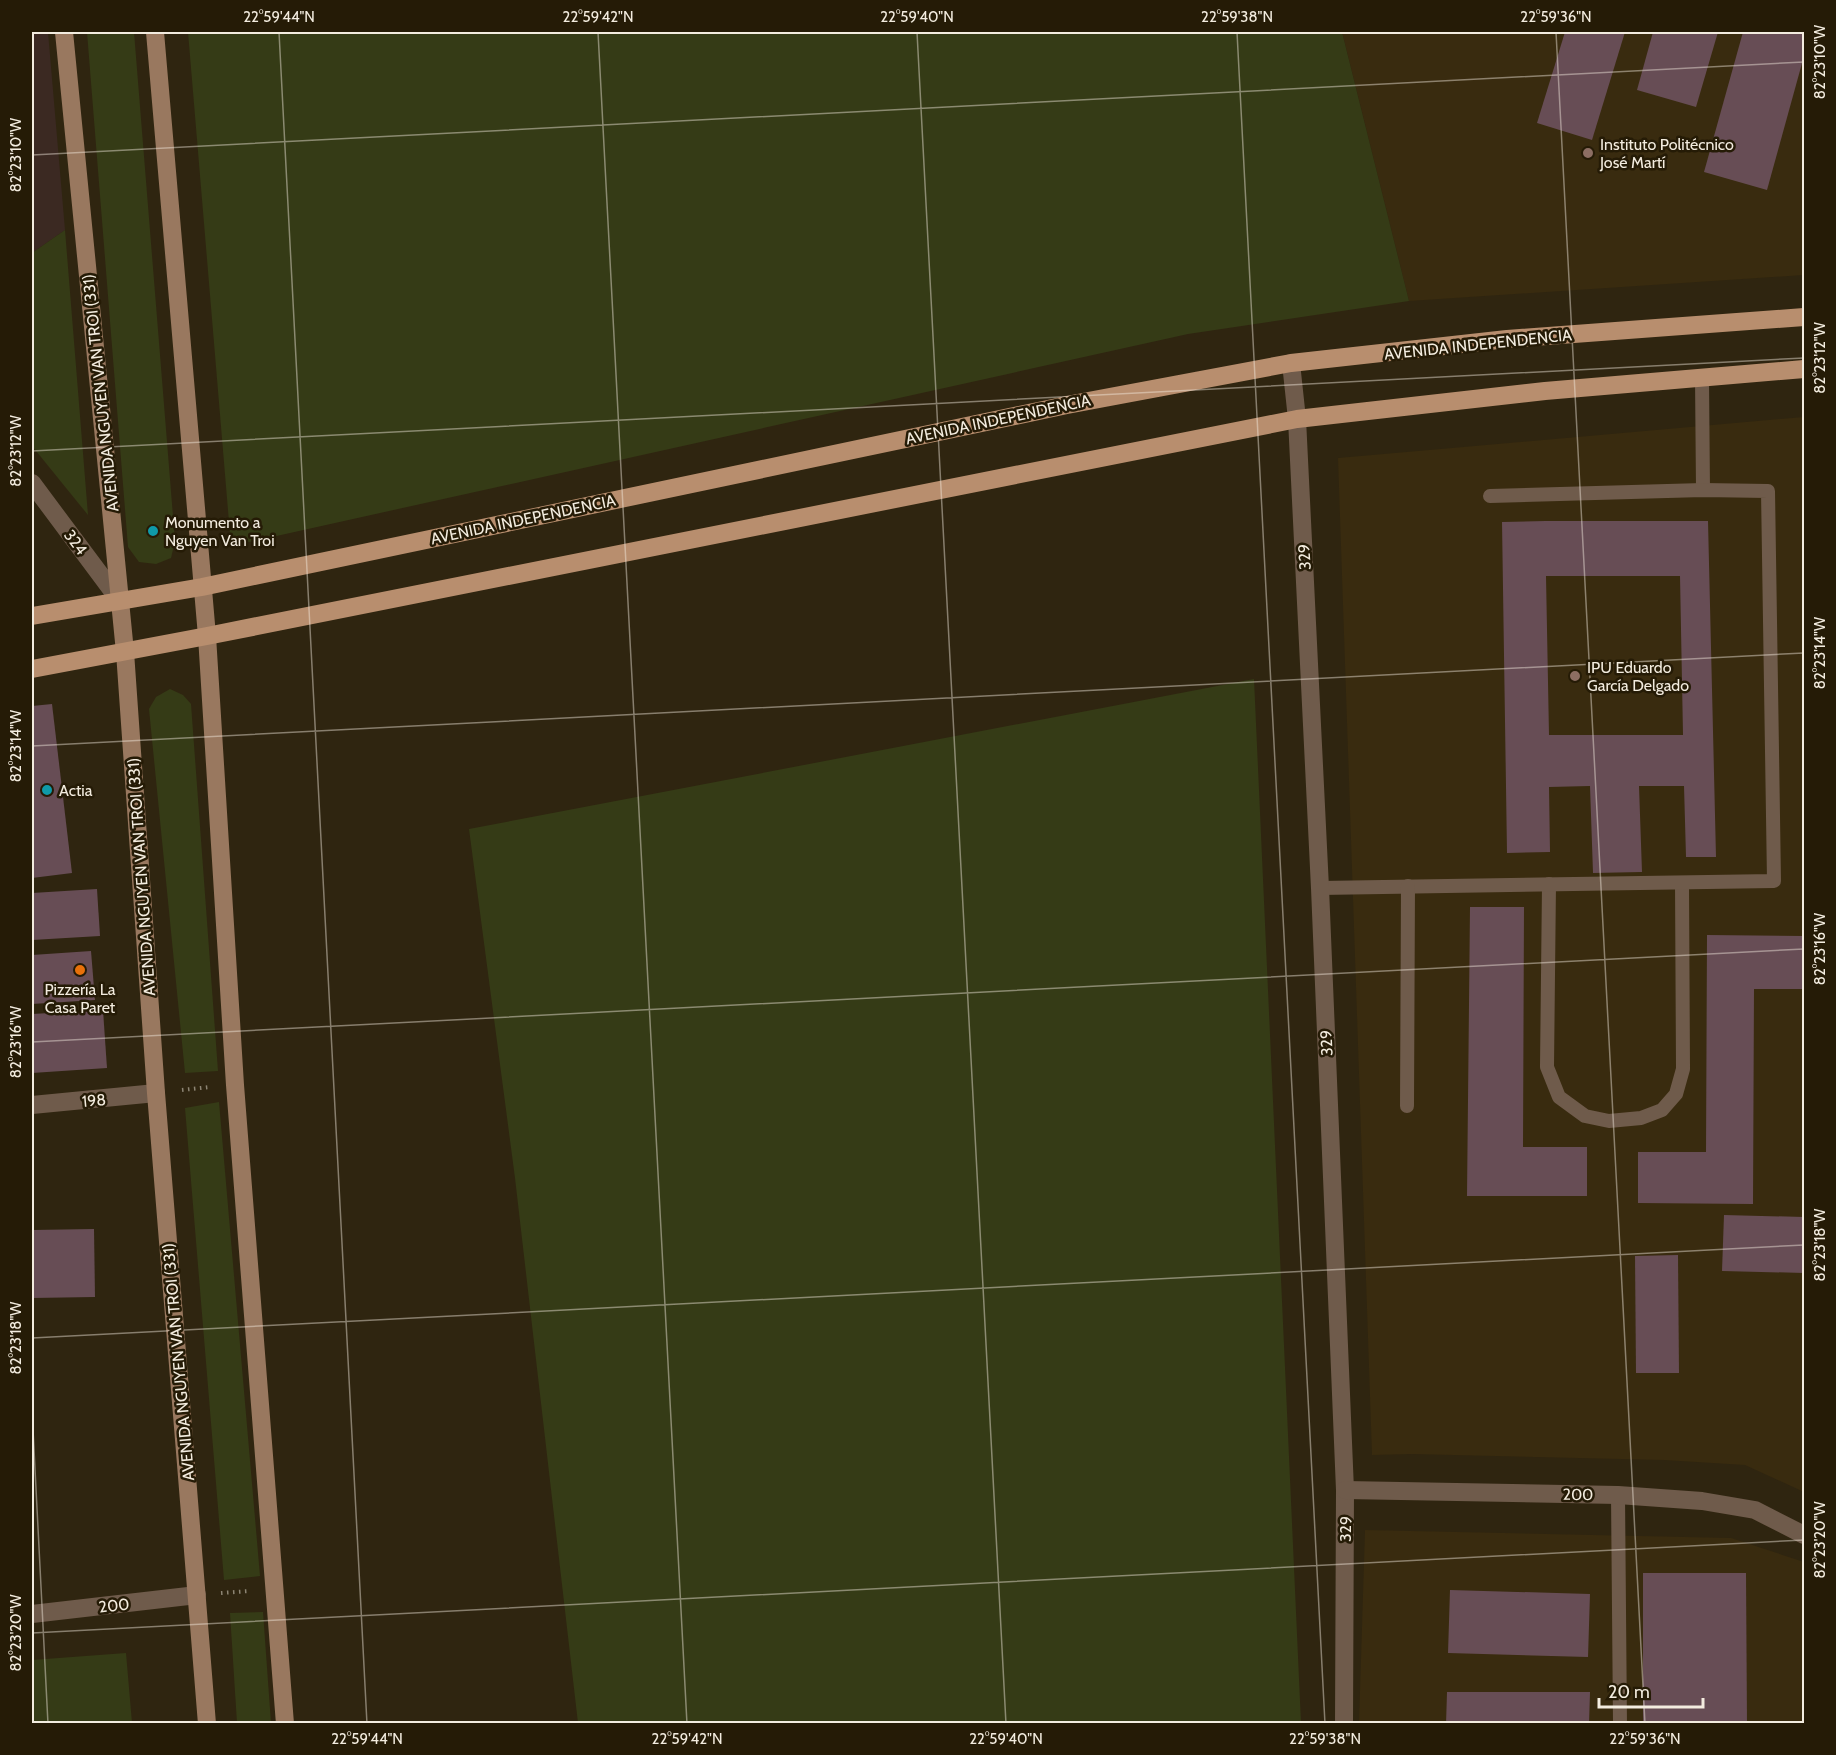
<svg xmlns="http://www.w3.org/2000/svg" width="1836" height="1755" font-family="Cabin,sans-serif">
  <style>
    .built { fill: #392b0f }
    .medical { fill: #3b2922 }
    .green { fill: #353b16 }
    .building { fill: #674d55; fill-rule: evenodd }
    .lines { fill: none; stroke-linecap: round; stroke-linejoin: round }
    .path { stroke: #8d8574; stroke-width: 4; stroke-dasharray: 1.5 4.5; stroke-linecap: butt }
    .lane { stroke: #6f5b4b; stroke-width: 14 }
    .street { stroke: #6f5b4b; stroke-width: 18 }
    .secondary { stroke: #99785f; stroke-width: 18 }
    .primary { stroke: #b88e6e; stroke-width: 18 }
    .ticks { fill: none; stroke: #f3ecdf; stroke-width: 1.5; stroke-opacity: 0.45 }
    .education-dot { fill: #8d6e63; stroke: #251b06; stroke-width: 2 }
    .culture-dot { fill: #0f9aa8; stroke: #251b06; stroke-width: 2 }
    .food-dot { fill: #e8710a; stroke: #251b06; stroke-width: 2 }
    .labels { text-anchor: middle; stroke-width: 5; stroke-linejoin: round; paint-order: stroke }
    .poi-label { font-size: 16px; fill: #f3ecdf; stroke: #251b06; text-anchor: start }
    .street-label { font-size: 16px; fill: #f3ecdf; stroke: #251b06 }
    .neatline { fill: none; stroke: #f3ecdf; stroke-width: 2 }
    .ticks-label { font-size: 15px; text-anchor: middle; fill: #f3ecdf }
  </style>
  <rect width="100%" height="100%" fill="#2f2510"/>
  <g class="built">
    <path d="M1342 32H1804V275L1409 301Z"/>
    <path d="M1804 417V1492L1745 1465 1664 1460 1412 1454 1372 1455 1338 458Z"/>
    <path d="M1365 1530 1731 1538 1804 1562V1723L1359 1724Z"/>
  </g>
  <path class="medical" d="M32 32H48L65 230 32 253Z"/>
  <g class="green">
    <path d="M87 32H134L175 541 171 558 156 564 139 562 128 547Z"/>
    <path d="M188 32H1342L1409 301 1188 334 231 546Z"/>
    <path d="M65 230 88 515 32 446V253Z"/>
    <path d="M1254 679 1301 1723H578L515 1178 469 829Z"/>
    <path d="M170 689 183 695 191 704 218 1071 185 1073 149 709 156 697Z"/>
    <path d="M219 1102 260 1576 224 1580 185 1108Z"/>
    <path d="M263 1612 271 1723H237L230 1613Z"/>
    <path d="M126 1653 132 1723H32V1660Z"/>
  </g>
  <g class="building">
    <path d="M1565 32H1625L1592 140 1537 123Z"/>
    <path d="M1653 32H1718L1696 107 1637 90Z"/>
    <path d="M1743 32H1804V56L1767 190 1704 172Z"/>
    <path d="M1546 521H1708L1716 857H1686L1684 786H1639L1642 872 1593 873 1590 786 1549 787 1550 852 1507 853 1502 522ZM1546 576H1680L1683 735H1549Z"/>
    <path d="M52 704 72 873 32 878V706Z"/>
    <path d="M97 889 100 936 32 940V893Z"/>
    <path d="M1470 907H1524L1523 1147H1587V1196H1467Z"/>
    <path d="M1707 935 1804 936V989H1754L1753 1204 1638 1203V1152H1706Z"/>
    <path d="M91 951 95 1000 32 1004V955Z"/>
    <path d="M103 1010 107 1068 32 1073V1014Z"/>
    <path d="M1724 1215 1804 1217V1273L1722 1271Z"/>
    <path d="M94 1229 95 1297 32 1298V1230Z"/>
    <path d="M1678 1255 1679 1373H1636L1635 1256Z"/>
    <path d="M1643 1573H1746L1747 1724H1643Z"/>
    <path d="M1450 1590 1590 1594 1588 1657 1448 1653Z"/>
    <path d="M1447 1692H1590L1589 1724H1446Z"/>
  </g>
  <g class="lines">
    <g class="path">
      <path d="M182 1090 210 1087"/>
      <path d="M221 1593 250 1591"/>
    </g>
    <g class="lane">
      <path d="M1702 378 1703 490"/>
      <path d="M1549 884 1547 1067 1559 1097 1585 1116 1609 1121 1641 1118 1662 1110 1676 1094 1683 1069 1682 883"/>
      <path d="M1320 888 1774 881 1768 491 1703 490 1490 496"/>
      <path d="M1407 1106 1408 886"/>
      <path d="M1618 1495 1620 1724"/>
    </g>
    <g class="street">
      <path d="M1291 363 1297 419 1320 888 1345 1490 1344 1724"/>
      <path d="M32 483 120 601"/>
      <path d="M32 1105 156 1093"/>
      <path d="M1345 1490 1618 1495 1702 1501 1755 1510 1804 1535"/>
      <path d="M32 1614 197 1595"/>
    </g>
    <g class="secondary">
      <path d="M64 32 125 652 156 1093 207 1724"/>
      <path d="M155 32 207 636 235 1085 285 1724"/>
    </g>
    <g class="primary">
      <path d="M32 616 202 587 1067 405 1291 363 1507 339 1804 317"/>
      <path d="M32 669 207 636 1297 419 1545 391 1804 369"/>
    </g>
  </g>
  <path class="ticks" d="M279 32 367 1724M598 32 687 1724M917 32 1006 1724M1237 32 1325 1724M1556 32 1645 1724M32 155 1804 62M32 451 1804 358M32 746 1804 653M32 1042 1804 949M32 1338 1804 1245M32 1410 48 1724M32 1633 1804 1540"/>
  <g class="education-dot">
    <circle cx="1588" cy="153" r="6"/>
    <circle cx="1575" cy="676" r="6"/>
  </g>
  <g class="culture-dot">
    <circle cx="153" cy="531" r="6"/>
    <circle cx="47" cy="790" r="6"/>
  </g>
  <circle class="food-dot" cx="80" cy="970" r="6"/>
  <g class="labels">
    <g class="poi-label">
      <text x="1600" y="150">Instituto Politécnico<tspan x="1600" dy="18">José Martí</tspan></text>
      <text x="165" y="528">Monumento a<tspan x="165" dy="18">Nguyen Van Troi</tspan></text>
      <text x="1587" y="673">IPU Eduardo<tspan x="1587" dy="18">García Delgado</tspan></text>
      <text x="59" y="796">Actia</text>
      <text x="80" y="995" text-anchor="middle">Pizzería La<tspan x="80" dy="18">Casa Paret</tspan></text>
    </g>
    <g class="street-label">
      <text transform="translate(1478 344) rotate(-6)" y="6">AVENIDA INDEPENDENCIA</text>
      <text transform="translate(100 393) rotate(-96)" y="6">AVENIDA NGUYEN VAN TROI (331)</text>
      <text transform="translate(998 419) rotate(-12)" y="6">AVENIDA INDEPENDENCIA</text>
      <text transform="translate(523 519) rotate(-12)" y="6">AVENIDA INDEPENDENCIA</text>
      <text transform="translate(76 542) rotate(53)" y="6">324</text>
      <text transform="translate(1304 557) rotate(-93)" y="6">329</text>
      <text transform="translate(141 877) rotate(-94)" y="6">AVENIDA NGUYEN VAN TROI (331)</text>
      <text transform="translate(1326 1043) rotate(-92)" y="6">329</text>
      <text transform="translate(94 1100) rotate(-5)" y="6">198</text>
      <text transform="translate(178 1362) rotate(-95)" y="6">AVENIDA NGUYEN VAN TROI (331)</text>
      <text transform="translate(1578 1494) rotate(1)" y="6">200</text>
      <text transform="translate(1345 1529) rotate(-90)" y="6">329</text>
      <text transform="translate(114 1605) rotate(-6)" y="6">200</text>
    </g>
  </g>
  <rect width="1836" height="1755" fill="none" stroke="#251b06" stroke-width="66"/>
  <path d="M1599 1698v9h104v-9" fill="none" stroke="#f3ecdf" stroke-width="3"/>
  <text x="1608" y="1698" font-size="18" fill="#f3ecdf" stroke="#251b06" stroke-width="4.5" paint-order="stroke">20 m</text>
  <rect x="33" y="33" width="1770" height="1689" class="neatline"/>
  <g class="ticks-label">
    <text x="279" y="22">22°59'44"N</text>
    <text x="598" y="22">22°59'42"N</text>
    <text x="917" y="22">22°59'40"N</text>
    <text x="1237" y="22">22°59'38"N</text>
    <text x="1556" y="22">22°59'36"N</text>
    <text transform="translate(1820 62) rotate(-90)" y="5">82°23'10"W</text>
    <text transform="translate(16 155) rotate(-90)" y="5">82°23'10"W</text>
    <text transform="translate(1820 358) rotate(-90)" y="5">82°23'12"W</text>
    <text transform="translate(16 451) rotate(-90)" y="5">82°23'12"W</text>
    <text transform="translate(1820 653) rotate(-90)" y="5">82°23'14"W</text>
    <text transform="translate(16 746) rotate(-90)" y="5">82°23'14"W</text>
    <text transform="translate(1820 949) rotate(-90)" y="5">82°23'16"W</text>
    <text transform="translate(16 1042) rotate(-90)" y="5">82°23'16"W</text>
    <text transform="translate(1820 1245) rotate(-90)" y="5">82°23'18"W</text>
    <text transform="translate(16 1338) rotate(-90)" y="5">82°23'18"W</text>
    <text transform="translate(1820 1540) rotate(-90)" y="5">82°23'20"W</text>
    <text transform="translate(16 1633) rotate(-90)" y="5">82°23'20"W</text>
    <text x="367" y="1744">22°59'44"N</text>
    <text x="687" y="1744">22°59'42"N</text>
    <text x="1006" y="1744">22°59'40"N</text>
    <text x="1325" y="1744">22°59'38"N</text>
    <text x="1645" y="1744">22°59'36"N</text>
  </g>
</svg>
